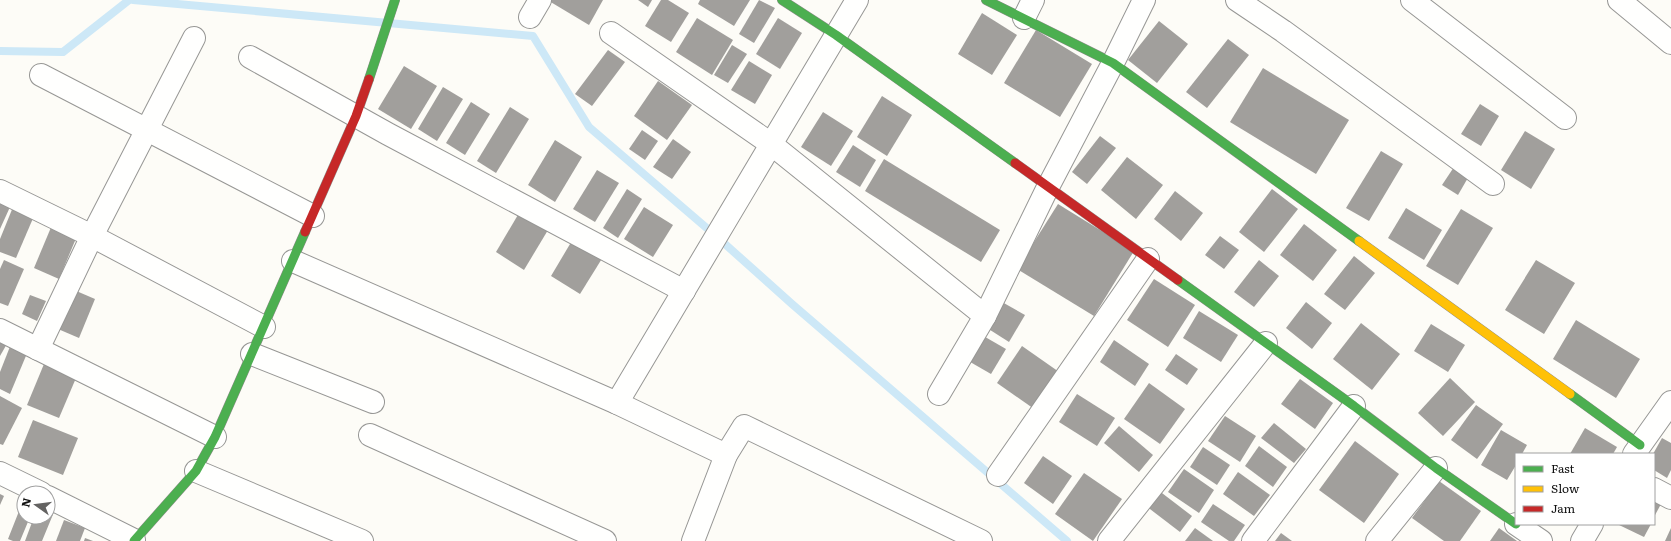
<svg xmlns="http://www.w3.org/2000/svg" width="1671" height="541" font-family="Literata,serif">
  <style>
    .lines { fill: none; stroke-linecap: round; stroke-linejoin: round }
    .stream { stroke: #cde8f7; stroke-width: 8 }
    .building { fill: #a19f9c }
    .street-casing { stroke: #979795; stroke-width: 24 }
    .fast-casing { stroke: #8e8d8b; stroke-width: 10 }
    .slow-casing { stroke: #8e8d8b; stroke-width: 10 }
    .jam-casing { stroke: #8e8d8b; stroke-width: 10 }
    .street { stroke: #fffffe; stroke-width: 22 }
    .fast { stroke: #4caf50; stroke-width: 9 }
    .slow { stroke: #ffc107; stroke-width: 9 }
    .jam { stroke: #c62828; stroke-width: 9 }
  </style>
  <rect width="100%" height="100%" fill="#fdfcf7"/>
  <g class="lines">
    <g class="stream">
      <path d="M133 0 533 36 589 127 716 236 792 304 1067 541"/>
      <path d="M0 51 63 52 129 0"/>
    </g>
  </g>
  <g class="building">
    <path d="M549 0H603L589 25 549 1Z"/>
    <path d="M638 0H652L648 7Z"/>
    <path d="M661 0H668L689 13 671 42 645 26Z"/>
    <path d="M700 0H750L734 26 698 4Z"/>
    <path d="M759 0 775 8 754 43 739 34Z"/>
    <path d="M982 13 1017 35 992 75 958 54Z"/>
    <path d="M697 18 733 40 712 75 676 52Z"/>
    <path d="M778 18 802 33 780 69 756 54Z"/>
    <path d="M1159 21 1188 44 1157 83 1128 60Z"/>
    <path d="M1036 30 1092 64 1060 117 1004 83Z"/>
    <path d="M1228 39 1249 55 1207 108 1186 92Z"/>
    <path d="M732 45 747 54 728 83 714 75Z"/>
    <path d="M608 50 625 62 592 106 575 94Z"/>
    <path d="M749 61 772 75 755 104 731 90Z"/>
    <path d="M404 66 437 86 411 129 378 109Z"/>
    <path d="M1263 68 1349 120 1316 174 1230 122Z"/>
    <path d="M658 81 692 105 667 140 634 116Z"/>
    <path d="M443 87 463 99 437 141 418 129Z"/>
    <path d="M882 96 912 115 887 156 857 137Z"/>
    <path d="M471 102 490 114 465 155 446 143Z"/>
    <path d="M1480 104 1499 116 1481 146 1461 134Z"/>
    <path d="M510 107 529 119 496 173 477 161Z"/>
    <path d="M823 112 853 131 831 166 801 147Z"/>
    <path d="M642 130 658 141 645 160 629 149Z"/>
    <path d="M1525 131 1555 149 1531 189 1501 170Z"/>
    <path d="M1100 136 1116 148 1087 184 1072 172Z"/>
    <path d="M673 139 691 152 672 179 653 167Z"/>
    <path d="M555 140 582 157 555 202 528 185Z"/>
    <path d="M853 145 876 160 860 187 836 172Z"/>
    <path d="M1381 151 1403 164 1369 221 1346 208Z"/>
    <path d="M1127 157 1163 185 1136 219 1101 190Z"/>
    <path d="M884 159 1000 230 981 262 865 191Z"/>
    <path d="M1454 167 1469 176 1458 195 1442 185Z"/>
    <path d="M597 170 619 183 595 222 573 209Z"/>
    <path d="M627 189 642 199 618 238 603 228Z"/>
    <path d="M1272 189 1298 209 1264 252 1239 232Z"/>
    <path d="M1175 191 1203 213 1181 241 1154 219Z"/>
    <path d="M0 203 10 207 0 229Z"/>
    <path d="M1058 204 1134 251 1094 316 1017 269Z"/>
    <path d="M13 207 34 216 16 258 0 252V239Z"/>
    <path d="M644 207 673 225 653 257 624 239Z"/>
    <path d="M522 208 551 225 524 270 496 252Z"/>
    <path d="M1406 208 1442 230 1424 260 1388 238Z"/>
    <path d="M1461 209 1493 228 1458 285 1426 266Z"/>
    <path d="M1304 224 1337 250 1313 281 1280 255Z"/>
    <path d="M52 225 77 236 59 279 34 268Z"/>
    <path d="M1220 236 1239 250 1224 269 1205 255Z"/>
    <path d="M573 239 603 257 580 294 551 276Z"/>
    <path d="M1354 256 1375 273 1345 310 1324 294Z"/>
    <path d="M4 260 24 269 8 306 0 303V269Z"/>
    <path d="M1259 260 1279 276 1254 307 1234 292Z"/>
    <path d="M1536 260 1575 283 1544 334 1505 310Z"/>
    <path d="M1154 279 1195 305 1168 347 1127 320Z"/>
    <path d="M74 290 95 299 79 338 58 329Z"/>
    <path d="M30 295 46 301 37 321 22 314Z"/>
    <path d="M1002 302 1025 315 1009 342 987 328Z"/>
    <path d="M1306 302 1332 323 1312 349 1286 328Z"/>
    <path d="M1199 311 1238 335 1221 362 1183 338Z"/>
    <path d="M1576 320 1640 359 1616 398 1553 359Z"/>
    <path d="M1361 323 1400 354 1372 390 1333 359Z"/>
    <path d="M1431 324 1465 345 1448 372 1414 351Z"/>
    <path d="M980 334 1006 349 991 374 965 359Z"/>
    <path d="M0 337 8 342 0 356Z"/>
    <path d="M1114 340 1149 364 1135 386 1100 362Z"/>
    <path d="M11 344 28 351 10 394 0 389V372Z"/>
    <path d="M1022 346 1062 374 1037 411 997 383Z"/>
    <path d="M1176 354 1198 369 1187 385 1165 370Z"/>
    <path d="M44 364 76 378 59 418 27 405Z"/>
    <path d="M1450 378 1475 402 1443 436 1418 413Z"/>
    <path d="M1300 379 1333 403 1315 429 1281 404Z"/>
    <path d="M1149 383 1185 409 1160 444 1124 419Z"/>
    <path d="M1077 394 1115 418 1097 446 1059 422Z"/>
    <path d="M0 396 22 408 3 445 0 444Z"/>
    <path d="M1476 405 1503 424 1477 459 1451 440Z"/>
    <path d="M1225 416 1256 436 1240 462 1208 441Z"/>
    <path d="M33 420 78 438 63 475 18 457Z"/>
    <path d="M1274 423 1306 449 1294 463 1261 438Z"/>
    <path d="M1119 426 1153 455 1139 472 1104 443Z"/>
    <path d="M1585 428 1617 447 1613 454H1570Z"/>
    <path d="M1501 430 1527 445 1522 454H1516V465L1507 480 1481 465Z"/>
    <path d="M1662 438 1671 443V470L1667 478 1654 470V454H1653Z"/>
    <path d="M1355 441 1399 474 1364 523 1319 490Z"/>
    <path d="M1259 446 1287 467 1273 487 1245 466Z"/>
    <path d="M1203 447 1230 465 1217 485 1190 467Z"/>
    <path d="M1043 456 1072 476 1053 504 1024 483Z"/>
    <path d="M1184 469 1214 490 1199 513 1168 492Z"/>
    <path d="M1238 472 1270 495 1254 516 1223 494Z"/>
    <path d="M1084 473 1122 499 1093 541 1055 514Z"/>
    <path d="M1439 481 1481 511 1460 541H1444L1412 518Z"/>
    <path d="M1158 490 1192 516 1180 532 1146 506Z"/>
    <path d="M0 494 4 496 0 505Z"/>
    <path d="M23 501 24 502V517H30L20 541H13L8 539Z"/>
    <path d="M1654 501 1661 504 1654 517Z"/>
    <path d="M1213 504 1245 525 1234 541H1229L1201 522Z"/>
    <path d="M48 509 54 512 42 541H25L34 517H48Z"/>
    <path d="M64 520 85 528 80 541H56Z"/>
    <path d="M1617 524H1651L1644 537Z"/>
    <path d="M1195 528 1213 541H1185Z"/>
    <path d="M1499 528 1517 541H1490Z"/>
    <path d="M1671 528V541H1665Z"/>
    <path d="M1281 533 1292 541H1275Z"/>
    <path d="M85 538 93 541H84Z"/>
  </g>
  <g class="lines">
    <defs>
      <g id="street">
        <path d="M1237 0 1283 31 1493 184"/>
        <path d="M1412 0 1565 118"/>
        <path d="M1619 0 1671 43"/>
        <path d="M530 17 540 0"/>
        <path d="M1024 18 1033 0"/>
        <path d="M611 33 771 144 985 316 939 394"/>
        <path d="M250 57 388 134 684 291"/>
        <path d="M41 75 313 216"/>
        <path d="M0 191 92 236 264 327"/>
        <path d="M293 261 617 403 726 455 693 541"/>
        <path d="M985 316 1048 187 1113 63 1144 0"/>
        <path d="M0 330 215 437"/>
        <path d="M38 349 92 236 194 38"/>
        <path d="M252 354 373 402"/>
        <path d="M617 403 857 0"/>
        <path d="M370 435 605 541"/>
        <path d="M1634 454 1671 402"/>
        <path d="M726 455 744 426 981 541"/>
        <path d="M196 471 362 541"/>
        <path d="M0 473 41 493"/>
        <path d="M998 475 1148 259"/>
        <path d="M1654 489 1671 498"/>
        <path d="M48 497 134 540"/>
        <path d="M1516 524 1541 541"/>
        <path d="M1109 541 1266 343"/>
        <path d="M1253 541 1354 406"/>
        <path d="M1377 541 1436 468"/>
        <path d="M1582 541 1592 524"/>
      </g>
      <g id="fast">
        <path d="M782 0 836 35 1015 163"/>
        <path d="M986 0 1113 63 1359 241"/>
        <path d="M369 79 395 0"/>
        <path d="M1178 280 1354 406 1436 468 1516 524"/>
        <path d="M1570 394 1640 445"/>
        <path d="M134 541 196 471 215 437 305 232"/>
      </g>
      <path id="slow" d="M1359 241 1570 394"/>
      <g id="jam">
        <path d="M1015 163 1178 280"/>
        <path d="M305 232 356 116 369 79"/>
      </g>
    </defs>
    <use href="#street" class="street-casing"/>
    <use href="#fast" class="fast-casing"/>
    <use href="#slow" class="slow-casing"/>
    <use href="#jam" class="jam-casing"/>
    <use href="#street" class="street"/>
    <use href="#fast" class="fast"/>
    <use href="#slow" class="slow"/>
    <use href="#jam" class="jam"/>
  </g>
  <rect x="1515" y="453" width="140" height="72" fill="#ffffff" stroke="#a0a0a0"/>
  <rect x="1523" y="466" width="20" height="6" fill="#4caf50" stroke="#a0a0a0"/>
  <text x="1551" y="473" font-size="12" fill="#111111">Fast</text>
  <rect x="1523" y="486" width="20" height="6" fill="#ffc107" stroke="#a0a0a0"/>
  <text x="1551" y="493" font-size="12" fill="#111111">Slow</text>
  <rect x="1523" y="506" width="20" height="6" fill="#c62828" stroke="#a0a0a0"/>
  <text x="1551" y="513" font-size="12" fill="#111111">Jam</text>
  <g transform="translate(36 505) rotate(284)"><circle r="19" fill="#ffffff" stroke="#a0a0a0"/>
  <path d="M0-3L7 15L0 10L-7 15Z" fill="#646362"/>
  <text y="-6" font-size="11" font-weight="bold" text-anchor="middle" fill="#111111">N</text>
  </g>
</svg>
